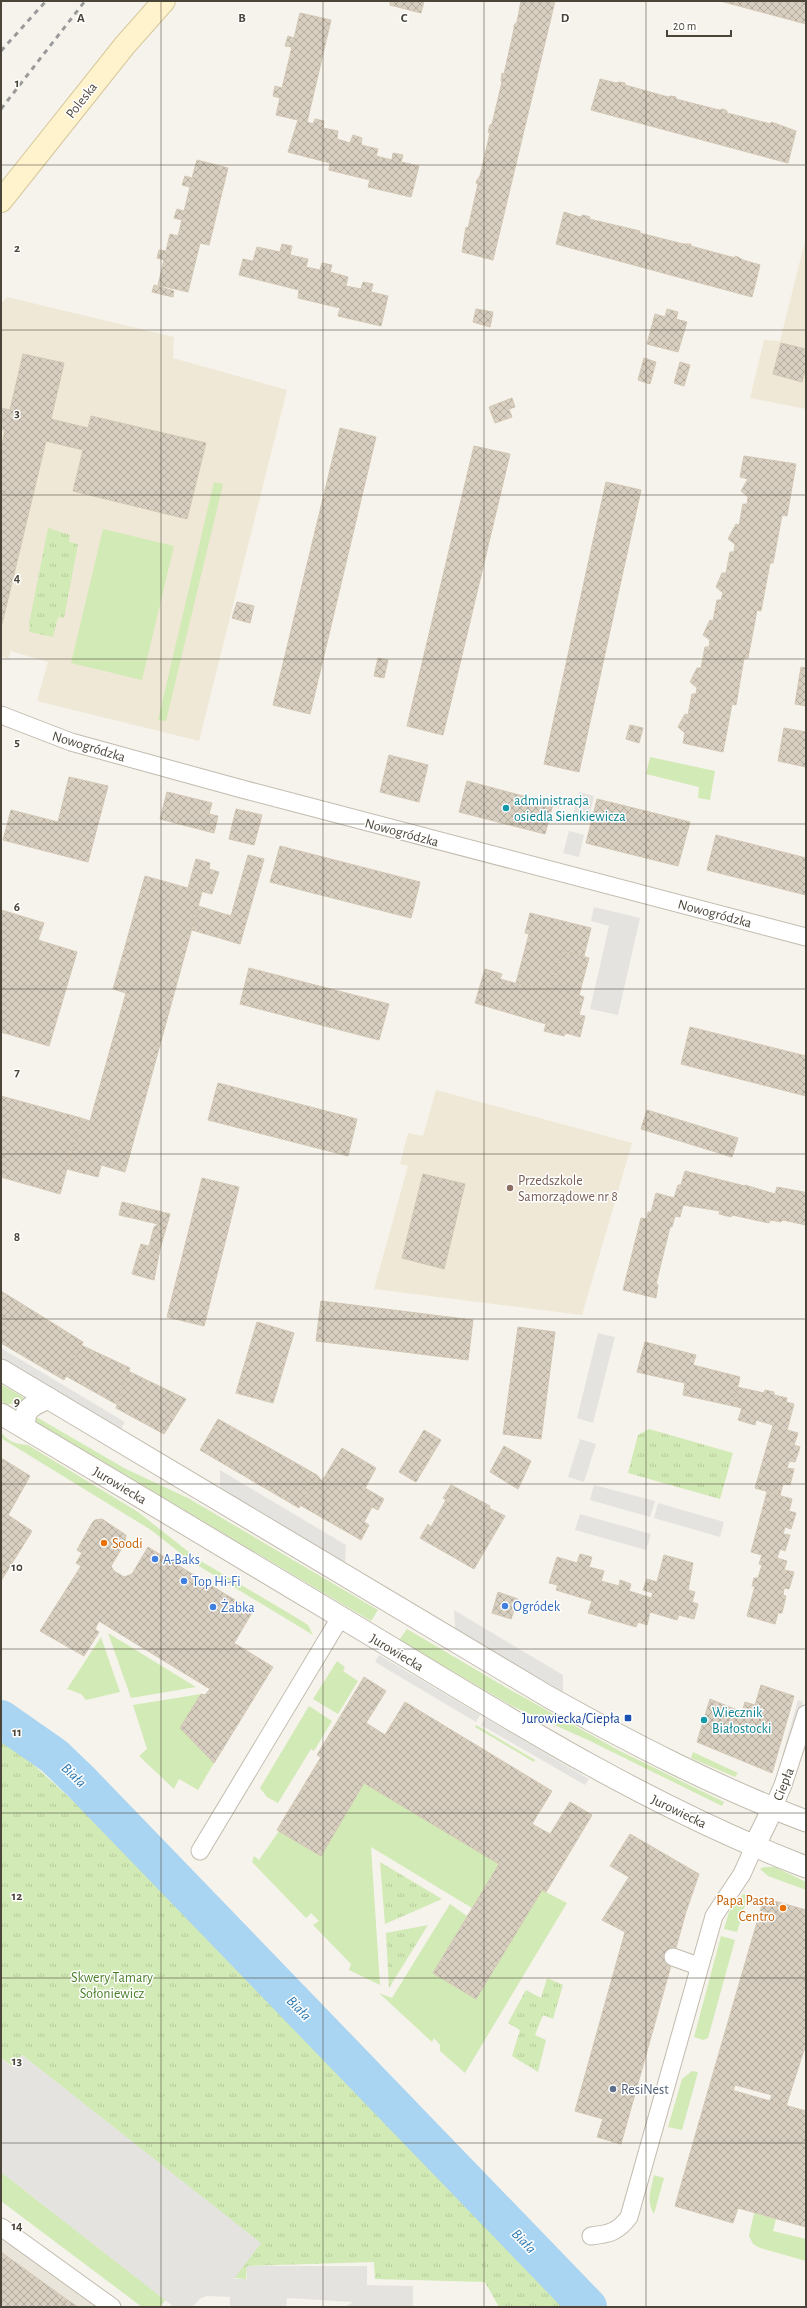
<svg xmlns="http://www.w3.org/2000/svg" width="807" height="2308" font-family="'Alegreya Sans',sans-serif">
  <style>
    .residential { fill: #eae5da }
    .education { fill: #efe8d6 }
    .green { fill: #d2eab5 }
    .park { fill: url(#park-tufts) }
    .parking { fill: #e5e3e0 }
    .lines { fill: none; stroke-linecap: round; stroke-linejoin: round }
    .river { stroke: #a9d4f2; stroke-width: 38 }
    .building { fill: url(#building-cross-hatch); stroke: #d3c7b4 }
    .minor-casing { stroke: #c2bbae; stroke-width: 19 }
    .tertiary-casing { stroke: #c2bbae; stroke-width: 23 }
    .secondary-casing { stroke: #d6c79b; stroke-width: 24 }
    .minor { stroke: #fff; stroke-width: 17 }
    .tertiary { stroke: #fff; stroke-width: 21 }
    .secondary { stroke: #fff3cd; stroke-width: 22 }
    .rail { stroke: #9a9a9a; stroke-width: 3; stroke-dasharray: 5 5; stroke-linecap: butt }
    .grid { fill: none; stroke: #4b4439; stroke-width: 1; stroke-opacity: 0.55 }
    .culture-dot { fill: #0f9aa8; stroke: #fff; stroke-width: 1.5 }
    .education-dot { fill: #8d6e63; stroke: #fff; stroke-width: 1.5 }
    .food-dot { fill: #e8710a; stroke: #fff; stroke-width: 1.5 }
    .shop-dot { fill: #3f7fe0; stroke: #fff; stroke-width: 1.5 }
    .transit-dot { fill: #1a4fb4; stroke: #fff; stroke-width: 1.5 }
    .service-dot { fill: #5c6f8a; stroke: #fff; stroke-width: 1.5 }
    .labels { text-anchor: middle; stroke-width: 3; stroke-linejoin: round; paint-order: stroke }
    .street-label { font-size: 14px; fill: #4b4439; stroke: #fff }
    .culture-label { font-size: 14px; fill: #0d838f; stroke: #fff; text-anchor: start }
    .education-label { font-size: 14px; fill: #785e54; stroke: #fff; text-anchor: start }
    .food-label { font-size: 14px; fill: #c56008; stroke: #fff; text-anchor: start }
    .shop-label { font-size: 14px; fill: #366cbe; stroke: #fff; text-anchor: start }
    .transit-label { font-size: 14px; fill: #164399; stroke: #fff; text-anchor: end }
    .park-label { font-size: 14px; fill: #4a7f2a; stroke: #fff }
    .service-label { font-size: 14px; fill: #4e5e75; stroke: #fff; text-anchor: start }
    .water-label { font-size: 15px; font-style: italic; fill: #2e7ab2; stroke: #fff }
    .grid-label { font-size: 13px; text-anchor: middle; font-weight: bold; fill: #4b4439; stroke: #fff; stroke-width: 3; stroke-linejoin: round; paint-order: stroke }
  </style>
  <defs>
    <pattern id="park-tufts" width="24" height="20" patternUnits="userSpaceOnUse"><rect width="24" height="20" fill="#d2eab5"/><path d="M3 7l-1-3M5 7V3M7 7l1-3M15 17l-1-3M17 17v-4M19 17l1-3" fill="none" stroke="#b6ca9c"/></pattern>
    <pattern id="building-cross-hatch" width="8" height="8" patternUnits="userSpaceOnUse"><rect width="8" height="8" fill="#d8cfc1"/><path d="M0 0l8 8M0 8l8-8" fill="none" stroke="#b1aa9e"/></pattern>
  </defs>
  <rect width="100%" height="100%" fill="#f6f3ec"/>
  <path class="residential" d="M1 2236 101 2307H1Z"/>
  <g class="education">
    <path d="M806 237V409L750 398 764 340 780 341Z"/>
    <path d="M7 297 174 337 173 358 287 390 199 741 37 701 48 662 11 651 8 659 1 656V304Z"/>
    <path d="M436 1090 632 1143 582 1315 374 1289 408 1166 400 1164 408 1133 423 1136Z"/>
  </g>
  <g class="green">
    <path d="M214 482 223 484 166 721 158 720Z"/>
    <path d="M103 529 174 546 142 680 71 663Z"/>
    <path d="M650 757 715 771 710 800 698 798 699 787 646 774Z"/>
    <path d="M1 1384 23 1397 24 1399 7 1405 1 1401Z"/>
    <path d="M35 1418H38L126 1469 188 1498 378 1610 371 1621 36 1422Z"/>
    <path d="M1 1432C8 1442 16 1444 28 1445L138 1512 199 1560 302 1621 308 1625 313 1635 189 1560 151 1530 1 1438Z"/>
    <path d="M407 1629 507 1688 620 1751 724 1802 722 1806 588 1740 512 1706 399 1640Z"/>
    <path d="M108 1633 196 1687 131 1698Z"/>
    <path d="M101 1637 120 1692 86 1700 81 1694 67 1689Z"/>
    <path d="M337 1661 345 1667 343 1671 358 1681 338 1714 313 1699Z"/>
    <path d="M201 1694 180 1728 214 1763 198 1790 179 1779 174 1789 139 1756 147 1749 133 1705Z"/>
    <path d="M309 1706 332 1721 314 1751 311 1749 278 1803 267 1797 260 1788Z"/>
    <path d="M476 1725 535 1760 534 1762 475 1727Z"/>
    <path d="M693 1752 738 1773 735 1777 691 1758Z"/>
    <path d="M364 1783 499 1864 472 1908 371 1847 380 1985 349 1970 351 1964 313 1925 319 1921 311 1913 306 1918 252 1862 254 1856 259 1860 279 1831 321 1856Z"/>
    <path d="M764 1867H775L806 1882V1890L768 1876 760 1869Z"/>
    <path d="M542 1890 567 1903 465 2073 440 2051V2045L434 2038 432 2042 379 1993 392 1998 450 1904 467 1916 433 1973 476 1999Z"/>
    <path d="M743 1894 748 1895 737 1932 724 1929 729 1912Z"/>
    <path d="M721 1936 735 1940 708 2038 703 2040 694 2037Z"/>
    <path d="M692 2071 698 2072 682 2130 668 2127 682 2079Z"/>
    <path d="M1 2172 159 2295 167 2298 160 2307H142L1 2201Z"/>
    <path d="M654 2175 664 2178 654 2214C646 2201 651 2189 654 2175Z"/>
    <path d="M754 2213 776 2219 773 2231 806 2239V2261L760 2248 753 2244 749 2236Z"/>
  </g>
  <g class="park">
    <path d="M48 528 70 535 69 542 78 544 64 618 58 617 53 637 29 632 30 625 29 624Z"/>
    <path d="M649 1429 733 1453 720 1499 628 1473 638 1435Z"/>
    <path d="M2 1736 278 1988 588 2307H499L485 2282 375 2279 374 2262 247 2266 246 2279 234 2278 260 2243 22 2055 12 2066 1 2058Z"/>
    <path d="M380 1862 442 1899 385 1924Z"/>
    <path d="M428 1925 389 1988 386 1933Z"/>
    <path d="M547 1978 563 1985 553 2019 543 2015 535 2035 546 2040 538 2072 512 2056 520 2030 508 2023 526 1990 541 1998Z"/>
  </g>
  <g class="parking">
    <path d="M579 792 594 796 589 818 573 814Z"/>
    <path d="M569 831 584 835 579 857 563 853Z"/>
    <path d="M594 907 640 918 618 1015 590 1009 609 926 591 921Z"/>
    <path d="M598 1333 615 1337 593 1423 577 1418Z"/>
    <path d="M1 1348 125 1422 121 1429 1 1358Z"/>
    <path d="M580 1439 596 1444 584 1482 568 1477Z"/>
    <path d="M220 1470 346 1545 345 1563 220 1488Z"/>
    <path d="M594 1485 655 1501 650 1517 590 1500Z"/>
    <path d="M658 1503 724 1522 720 1537 654 1518Z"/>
    <path d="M580 1514 651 1534 646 1550 575 1530Z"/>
    <path d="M454 1610 563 1675V1692L455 1629Z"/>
    <path d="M379 1655 480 1715 476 1722 375 1662Z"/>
    <path d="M798 1700 803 1702 785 1771 782 1756Z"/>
    <path d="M485 1718 589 1779 585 1785 481 1725Z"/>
    <path d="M22 2055 261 2243 234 2279H247V2266H367V2285L413 2286V2307H345L353 2302 287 2298 286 2307H230V2297L207 2296 201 2298 192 2307H174L1 2172V2058L12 2067Z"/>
  </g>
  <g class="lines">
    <path class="river" d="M1 1719 54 1756 81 1782 588 2307"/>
  </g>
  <g class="building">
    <path d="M390 1H424L421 13 390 5Z"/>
    <path d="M521 1H555L493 260 462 252 466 227 468 228 478 184 476 183 477 180 480 176 490 133 488 132 490 125 492 124 502 82 501 81 502 73 504 74 514 29V25L517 22Z"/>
    <path d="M720 1H806V24Z"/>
    <path d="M300 13 331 20 307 122 313 124 315 119 324 121 323 128 338 131 337 139 350 143 353 135 362 138 361 145 378 149 376 156 392 160 393 153 403 155 401 162 419 166 411 197 368 187 370 180 329 170 330 163 288 152 298 120 276 115 280 98 273 96 275 86 282 88 292 47 285 46 288 36 294 38Z"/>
    <path d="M600 79 616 83 619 82 625 83V85L668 97 671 96 676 97V99L719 110 723 109 727 111V113L771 124V122L774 123 796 131 788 163 591 110Z"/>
    <path d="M197 160 228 168 209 245 200 243 188 292 158 285 164 260 157 258 159 250 166 251 170 234 178 236 182 220 174 218 177 209 184 211 190 187 182 185 185 176 192 178Z"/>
    <path d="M564 212 580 217 583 215 590 217 589 219 640 231V233L683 244H691V246L735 258V256L738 257 743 260 760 265 752 297 556 244Z"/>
    <path d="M282 244 292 246 290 255 308 259 306 267 320 270 322 263 332 265 330 272 348 277 346 286 361 289 363 282 373 284 371 292 388 296 381 326 338 316 340 308 298 298 299 290 239 275 243 259 253 261 257 247 280 252Z"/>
    <path d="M154 285 174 291 173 297 152 292Z"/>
    <path d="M476 309 493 312 490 327 473 322Z"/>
    <path d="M667 309 678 312 676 319 687 322 678 352 647 344 655 314 665 317Z"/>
    <path d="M781 343 806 349V367L802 382 773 374Z"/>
    <path d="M23 354 64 363 51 419 88 428 91 416 206 443 187 519 73 491 83 450 46 441 1 628V449L5 430 1 429V408L10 410Z"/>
    <path d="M644 358 656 362 650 384 638 380Z"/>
    <path d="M680 362 690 365 684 386 674 383Z"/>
    <path d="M512 398 515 407 509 409 512 417 495 423 489 407Z"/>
    <path d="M340 428 376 437 310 714 273 705Z"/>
    <path d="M474 446 510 454 443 735 407 726Z"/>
    <path d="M744 456 796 464 787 516 782 515 773 563H770L761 611 757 610 748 658H744L736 705 732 704 723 752 683 743 685 733 678 727 685 714 688 715 692 694H696L697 688 690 682 697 668H701L705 647H709L710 640 703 635 710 620 713 621 717 600H721L723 593 716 587 722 573H726L730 552H734L735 544 728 539 736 524 739 525 743 504H747L748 497 741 491 748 479 740 477Z"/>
    <path d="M606 482 641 490 579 772 544 764Z"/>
    <path d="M237 602 254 606 250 623 232 618Z"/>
    <path d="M378 658 388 660 384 678 374 676Z"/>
    <path d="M801 667 806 668V706L795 704Z"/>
    <path d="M630 725 643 728 639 743 626 739Z"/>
    <path d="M784 728 806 732V767L778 761Z"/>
    <path d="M389 755 428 765 419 802 380 792Z"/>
    <path d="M69 777 108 786 88 862 3 840 11 810 58 822Z"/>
    <path d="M467 781 553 804 545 834 459 812Z"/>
    <path d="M167 792 212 803 209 814 218 816 214 833 160 819Z"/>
    <path d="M597 799 690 822 678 866 586 843Z"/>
    <path d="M236 809 262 815 254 845 229 839Z"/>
    <path d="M716 835 806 858V895L707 870Z"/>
    <path d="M280 846 420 882 411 918 270 882Z"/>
    <path d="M248 855 264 859 240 944 192 930 198 906 231 916Z"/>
    <path d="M196 859 210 863 209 869 219 872 212 894 188 888Z"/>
    <path d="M145 876 202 892 125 1172 101 1165 98 1177 67 1169 81 1118 90 1121 126 993 113 989Z"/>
    <path d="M1 910 44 923 38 940 77 952 49 1046 1 1032Z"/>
    <path d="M530 913 591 928 584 956 562 951 548 992 516 983 529 934 525 933Z"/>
    <path d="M562 951 589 958 579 995 584 997 579 1015 585 1016 580 1037 566 1033 564 1036 544 1031 546 1024 475 1003 485 969 502 974 500 979 548 992Z"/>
    <path d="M249 968 389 1004 379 1040 240 1004Z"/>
    <path d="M690 1027 806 1056V1096L681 1064Z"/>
    <path d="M218 1083 357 1119 348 1156 208 1120Z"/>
    <path d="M1 1096 81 1118 60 1194 1 1177Z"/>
    <path d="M647 1110 738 1138 732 1157 641 1129Z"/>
    <path d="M685 1171 745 1186V1185L775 1194 777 1187 804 1192 806 1194V1225L783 1220 781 1222 770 1220 769 1223 732 1215 731 1217 719 1214 720 1211 683 1205 680 1217 675 1216 672 1227H670L656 1284 658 1285 656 1298 623 1290 641 1218 647 1219 648 1212H651L656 1193 674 1198 678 1185H681Z"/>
    <path d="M423 1174 465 1184 444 1269 402 1258Z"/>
    <path d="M202 1178 239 1187 204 1326 167 1317Z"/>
    <path d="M122 1202 170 1214 160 1249 149 1246 154 1227 158 1224 119 1215Z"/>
    <path d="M141 1244 160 1249 154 1280 132 1274Z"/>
    <path d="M1 1291 83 1342 64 1380 1 1343Z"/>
    <path d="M321 1301 473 1320 468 1360 316 1341Z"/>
    <path d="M257 1322 294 1333 273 1403 236 1393Z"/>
    <path d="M518 1327 555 1332 541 1439 503 1434Z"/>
    <path d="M645 1342 696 1355 693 1365 740 1377 733 1406 683 1395 685 1383 637 1372Z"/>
    <path d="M81 1345 130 1368 116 1404 66 1376Z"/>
    <path d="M128 1371 186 1399 164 1434 116 1408Z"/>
    <path d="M737 1387 764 1393 765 1390 774 1392V1395L787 1398 786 1402 794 1404 787 1430 798 1433 794 1445 800 1447 795 1462 789 1461 787 1468 794 1469 790 1485 783 1484 780 1495 755 1488 773 1425 756 1420 755 1425 738 1420 742 1408 733 1406Z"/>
    <path d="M218 1419 317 1475 299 1508 200 1450Z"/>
    <path d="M424 1430 441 1440 416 1482 399 1472Z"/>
    <path d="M504 1446 531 1461 518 1489 490 1472Z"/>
    <path d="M342 1448 376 1468 365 1488 384 1499 378 1510 372 1507 364 1522 369 1525 361 1540 300 1505 317 1475 322 1481Z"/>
    <path d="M1 1458 30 1476 8 1515 32 1531 1 1581Z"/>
    <path d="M451 1485 490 1506 489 1508 505 1516 474 1569 420 1538 428 1524 431 1527 446 1500 443 1498Z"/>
    <path d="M767 1492 792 1499 789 1511 796 1513 791 1529 785 1527 783 1534 790 1535 785 1551 780 1549 777 1558 787 1561 784 1570 794 1572 789 1589 784 1588 783 1595 786 1596 782 1613H778L775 1624 747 1616 755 1586H752L754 1578H758L762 1565 759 1564 762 1555 751 1552Z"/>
    <path d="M102 1519 126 1535 125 1543 111 1566 114 1571 124 1577 132 1574 148 1547 253 1611 234 1643 273 1667 214 1763 180 1728 201 1694 205 1695 210 1689 99 1621 95 1629 99 1632 84 1656 40 1631 81 1566 76 1563 82 1553 77 1550 92 1523 95 1520Z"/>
    <path d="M580 1554 592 1557 589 1567 604 1571 601 1581 619 1586 620 1580 631 1584 629 1591 651 1598 653 1593 643 1590 647 1579 657 1582 664 1555 693 1563 688 1590 695 1592 692 1602 698 1604 694 1619 679 1615 677 1620 650 1612 647 1625 638 1622 636 1627 588 1613 592 1601 556 1590 558 1585 549 1583 557 1557 577 1563Z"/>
    <path d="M498 1592 518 1599 511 1619 492 1613Z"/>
    <path d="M364 1677 386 1691 366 1723 385 1735 405 1702 552 1791 532 1824 550 1834 570 1802 592 1815 546 1892 542 1890 476 1999 433 1973 499 1864 364 1783 321 1856 277 1830 321 1757 317 1755Z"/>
    <path d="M761 1685 794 1696 772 1773 697 1742 710 1699 742 1712 745 1702 755 1705Z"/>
    <path d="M630 1834 699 1874 686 1912 621 2144 597 2137 603 2119 575 2111 625 1932 602 1920 629 1877 610 1866Z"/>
    <path d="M764 1898 806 1910V2050H804L786 2106 770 2101 772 2095 735 2085 733 2091 710 2084Z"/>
    <path d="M710 2084 806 2111V2227L738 2208 733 2223 675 2206Z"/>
    <path d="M1 2252 66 2299 61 2307H6L1 2303Z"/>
    <path d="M66 2299 78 2307H61Z"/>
  </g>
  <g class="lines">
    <defs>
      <g id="minor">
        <path d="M1 715 71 742 242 789 806 937"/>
        <path d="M773 1808 783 1785 806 1714"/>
        <path d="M200 1851 340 1618"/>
        <path d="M673 1957 698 1966"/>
        <path d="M1 2227 112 2307"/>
        <path d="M591 2236C609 2234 618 2232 629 2217L714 1916 742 1874 754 1847"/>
      </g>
      <g id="tertiary">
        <path d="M1 1370 547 1696C631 1743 716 1787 806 1821"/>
        <path d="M1 1414C129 1490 256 1566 384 1643 520 1726 657 1810 806 1867"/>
        <path d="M25 1428C23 1408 31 1406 48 1398"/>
        <path d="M754 1847 773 1808"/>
      </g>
      <path id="secondary" d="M1 201 125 45 164 1"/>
    </defs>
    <use href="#minor" class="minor-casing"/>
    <use href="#tertiary" class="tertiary-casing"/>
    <use href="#secondary" class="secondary-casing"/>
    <use href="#minor" class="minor"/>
    <use href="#tertiary" class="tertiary"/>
    <use href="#secondary" class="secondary"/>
    <g class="rail">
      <path d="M1 51 46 1"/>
      <path d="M1 109 85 1"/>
    </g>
  </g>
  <path class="grid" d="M161 1V2307M323 1V2307M484 1V2307M646 1V2307M1 165H806M1 330H806M1 495H806M1 659H806M1 824H806M1 989H806M1 1154H806M1 1319H806M1 1484H806M1 1649H806M1 1813H806M1 1978H806M1 2143H806"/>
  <g class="culture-dot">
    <circle cx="506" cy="808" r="4"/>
    <circle cx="704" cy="1720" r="4"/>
  </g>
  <circle class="education-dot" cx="510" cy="1188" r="4"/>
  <g class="food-dot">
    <circle cx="104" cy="1543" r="4"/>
    <circle cx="783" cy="1908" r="4"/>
  </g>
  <g class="shop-dot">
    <circle cx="155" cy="1559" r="4"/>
    <circle cx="184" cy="1581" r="4"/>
    <circle cx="505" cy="1606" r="4"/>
    <circle cx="213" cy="1607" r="4"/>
  </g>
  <rect class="transit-dot" x="624" y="1714" width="8" height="8" rx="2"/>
  <circle class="service-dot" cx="613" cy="2089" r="4"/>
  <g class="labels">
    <g class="street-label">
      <text transform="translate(81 100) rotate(-52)" y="5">Poleska</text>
      <text transform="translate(89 746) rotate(17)" y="5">Nowogródzka</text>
      <text transform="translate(402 832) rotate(15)" y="5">Nowogródzka</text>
      <text transform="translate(715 913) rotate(15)" y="5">Nowogródzka</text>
      <text transform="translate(120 1485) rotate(31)" y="5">Jurowiecka</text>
      <text transform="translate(397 1652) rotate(31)" y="5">Jurowiecka</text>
      <text transform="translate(783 1784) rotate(-68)" y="5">Ciepła</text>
      <text transform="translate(679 1811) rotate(26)" y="5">Jurowiecka</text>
    </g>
    <g class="culture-label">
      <text x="514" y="805">administracja<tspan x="514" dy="16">osiedla Sienkiewicza</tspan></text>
      <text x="712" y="1717">Wiecznik<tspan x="712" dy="16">Białostocki</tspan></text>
    </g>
    <g class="education-label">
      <text x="518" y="1185">Przedszkole<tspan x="518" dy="16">Samorządowe nr 8</tspan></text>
    </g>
    <g class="food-label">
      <text x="112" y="1548">Soodi</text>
      <text x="775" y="1905" text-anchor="end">Papa Pasta<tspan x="775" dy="16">Centro</tspan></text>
    </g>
    <g class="shop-label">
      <text x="163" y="1564">A-Baks</text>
      <text x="192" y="1586">Top Hi-Fi</text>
      <text x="513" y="1611">Ogródek</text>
      <text x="221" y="1612">Żabka</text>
    </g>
    <g class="transit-label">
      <text x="620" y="1723">Jurowiecka/Ciepła</text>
    </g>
    <g class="park-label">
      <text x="112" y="1982">Skwery Tamary<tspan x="112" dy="16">Sołoniewicz</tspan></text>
    </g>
    <g class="service-label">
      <text x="621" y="2094">ResiNest</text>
    </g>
    <g class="water-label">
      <text transform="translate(74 1775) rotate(44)" y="5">Biała</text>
      <text transform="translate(299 2008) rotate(46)" y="5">Biała</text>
      <text transform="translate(524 2241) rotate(46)" y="5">Biała</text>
    </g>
  </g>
  <g class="grid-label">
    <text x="81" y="22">A</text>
    <text x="242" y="22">B</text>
    <text x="404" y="22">C</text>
    <text x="565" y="22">D</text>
    <text x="17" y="87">1</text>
    <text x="17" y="252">2</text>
    <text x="17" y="417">3</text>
    <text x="17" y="582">4</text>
    <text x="17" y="746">5</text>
    <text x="17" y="911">6</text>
    <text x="17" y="1076">7</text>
    <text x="17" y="1241">8</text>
    <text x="17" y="1406">9</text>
    <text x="17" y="1571">10</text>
    <text x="17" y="1736">11</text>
    <text x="17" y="1900">12</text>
    <text x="17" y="2065">13</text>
    <text x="17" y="2230">14</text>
  </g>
  <rect width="807" height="2308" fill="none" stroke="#4b4439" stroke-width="4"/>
  <path d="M667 30v6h64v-6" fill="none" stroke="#4b4439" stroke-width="2"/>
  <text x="673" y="30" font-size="12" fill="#4b4439" stroke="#ffffff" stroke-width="3" paint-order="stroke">20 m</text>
</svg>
